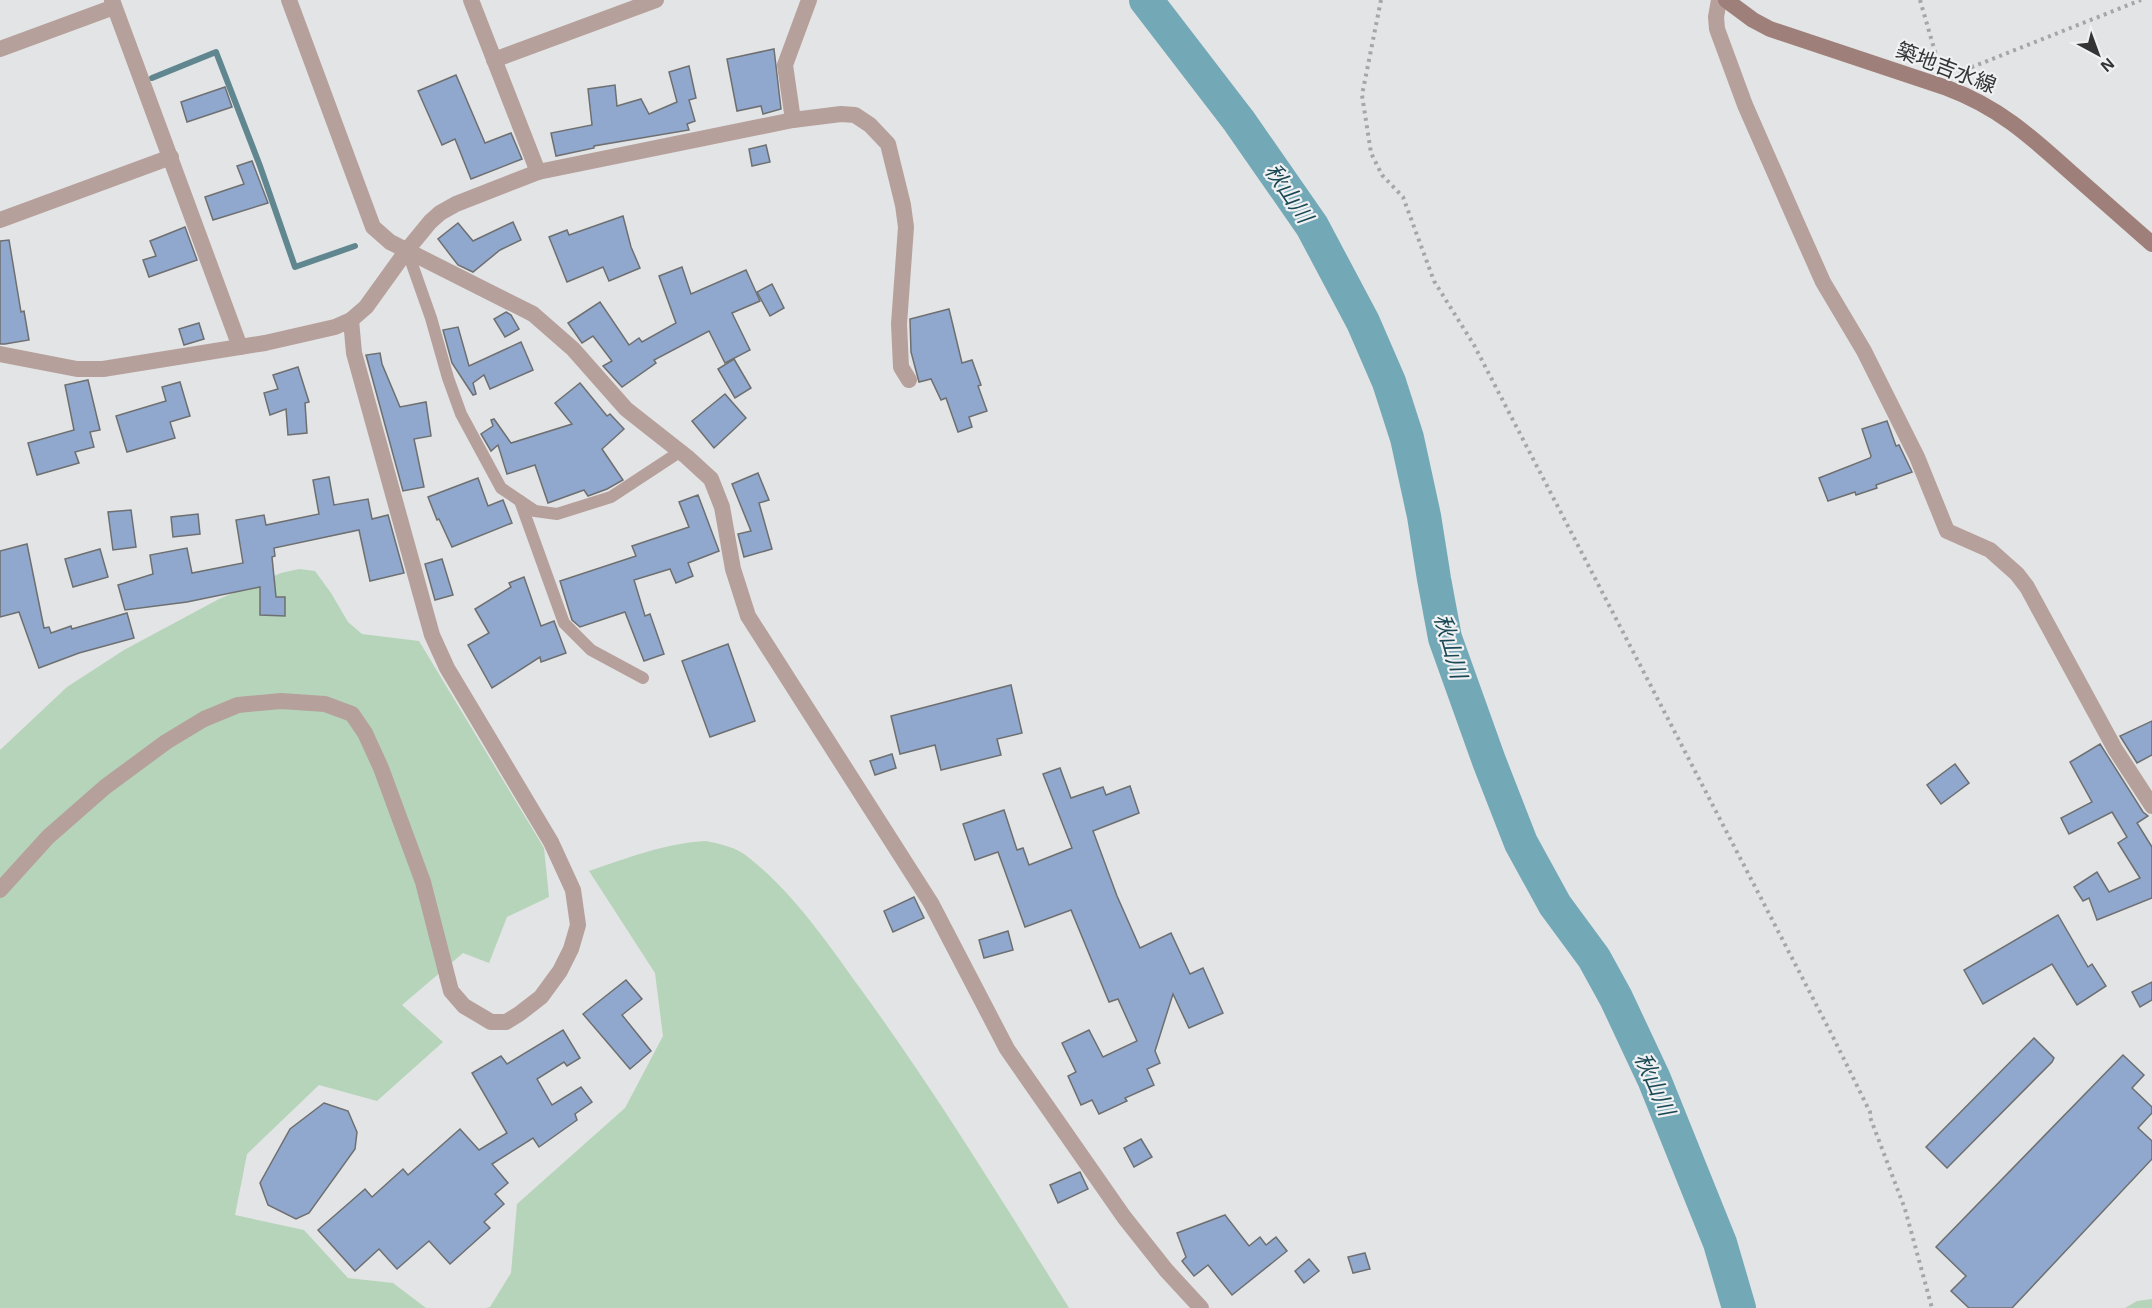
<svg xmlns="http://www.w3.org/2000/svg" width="2152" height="1308" font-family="Helvetica,'Noto Sans JP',sans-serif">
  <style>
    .green { fill: #b6d4b9 }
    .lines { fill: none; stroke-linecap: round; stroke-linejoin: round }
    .stream { stroke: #608690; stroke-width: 6 }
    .river { stroke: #73a9b7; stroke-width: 34 }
    .building { fill: #90a8cd; stroke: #6e6f70; stroke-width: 1.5 }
    .path { stroke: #a6a6a7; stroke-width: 4; stroke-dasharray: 3 4.5; stroke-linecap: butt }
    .service { stroke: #b6a09c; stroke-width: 12 }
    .minor { stroke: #b6a09c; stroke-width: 16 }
    .tertiary { stroke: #b6a09c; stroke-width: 16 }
    .secondary { stroke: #9f7f7a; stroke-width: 16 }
    .labels { text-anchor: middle; stroke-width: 4.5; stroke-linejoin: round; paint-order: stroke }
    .street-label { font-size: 21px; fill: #343435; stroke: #f0f1f2 }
    .water-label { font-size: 22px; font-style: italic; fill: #1a4955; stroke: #f0f1f2 }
  </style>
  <rect width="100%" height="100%" fill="#e3e4e5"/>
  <g class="green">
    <path d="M299 569 315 571 331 593 348 622 362 634 419 641 544 848 549 897 507 917 489 963 463 953 402 1005 443 1042 377 1101 319 1085 247 1154 235 1215 304 1230 348 1278 393 1283 426 1308H0V750L67 687 124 650 219 599 281 573Z"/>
    <path d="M706 841C720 844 736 847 748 857 795 894 830 947 865 995 938 1096 1003 1202 1069 1308H486L490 1307 511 1273 517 1204 625 1108 663 1036 655 973 589 871C628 858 665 843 706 841Z"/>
    <path d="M2152 1299V1308H2125L2137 1301Z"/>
  </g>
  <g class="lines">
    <path class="stream" d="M152 78 216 52 260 166 295 267 355 246"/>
    <path class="river" d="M1146 0 1239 121 1312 226 1363 322 1389 382 1407 438 1424 516 1434 579 1445 638 1489 761 1521 843 1555 905 1594 958 1616 998 1654 1079 1720 1243 1739 1308"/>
  </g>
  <g class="building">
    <path d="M774 49 781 109 763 114 761 106 737 111 727 59Z"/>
    <path d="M689 66 696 98 689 100 695 121 687 124 689 130 594 146V148L556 156 551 133 592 125 588 89 615 85 617 106 641 99 649 114 677 102 669 72Z"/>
    <path d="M456 75 485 143 511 133 522 159 471 179 455 139 442 145 418 91Z"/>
    <path d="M225 87 232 107 187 122 181 102Z"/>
    <path d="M766 145 770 162 752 166 749 149Z"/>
    <path d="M252 161 268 203 213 220 205 197 244 184 237 166Z"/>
    <path d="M623 216 631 247 640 268 609 281 603 267 567 282 549 237 567 230 569 235Z"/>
    <path d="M513 222 521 240 500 250 473 272 458 265 438 239 458 223 473 241Z"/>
    <path d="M185 227 197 260 149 277 143 260 156 256 150 241Z"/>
    <path d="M9 240 21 312 24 311 29 340 5 344H0V241Z"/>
    <path d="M682 267 691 294 746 270 760 301 732 313 750 350 725 363 709 331 654 360 656 363 622 387 603 366 612 361 593 336 582 343 568 323 600 302 629 345 639 338 642 342 676 323 659 276Z"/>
    <path d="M772 284 784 308 770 316 757 292Z"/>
    <path d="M949 309 962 363 972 360 981 385 978 386 987 411 969 417 972 427 958 432 946 398 941 400 931 379 919 382 911 352 910 319Z"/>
    <path d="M506 312 511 315 519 329 505 337 494 319Z"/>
    <path d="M199 323 204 339 184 345 179 329Z"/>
    <path d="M458 327 469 366 521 342 533 370 490 389 484 375 473 383 476 394 473 395 452 363 443 330Z"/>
    <path d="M380 353 382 364 400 407 426 402 431 436 414 439 424 487 403 491 366 355Z"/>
    <path d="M734 359 751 388 735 398 718 369Z"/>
    <path d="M298 367 309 402 305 403 307 433 288 435 286 409 270 415 264 393 278 389 273 375Z"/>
    <path d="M88 380 100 430 90 432 94 447 75 452 79 463 37 475 28 443 74 430 65 385Z"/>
    <path d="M180 382 190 416 170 422 175 438 127 452 116 416 166 401 162 387Z"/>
    <path d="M580 383 607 416 610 414 624 429 602 449 623 480 607 489 588 496 584 490 548 503 535 465 507 474 498 445 491 451 481 434 493 426 491 420 494 419 511 443 572 424 555 403Z"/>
    <path d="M725 394 746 418 714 448 692 421Z"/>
    <path d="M1887 421 1896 446 1899 445 1912 472 1876 485 1877 488 1856 495 1855 492 1828 501 1819 478 1870 458 1871 456 1862 429Z"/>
    <path d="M758 473 769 500 759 503 772 549 744 557 738 534 751 531 732 484Z"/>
    <path d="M329 477 334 505 368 499 372 519 388 515 404 573 370 581 359 530 274 548 275 556 272 557 276 597H285V616L260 615V587L187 602 125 610 118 585 153 574 150 555 187 548 192 573 243 563 236 520 264 515 266 525 319 514 313 480Z"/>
    <path d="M478 478 488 506 503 500 512 523 452 547 439 519 437 520 428 497Z"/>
    <path d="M698 495 719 551 688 563 693 576 676 583 670 569 634 580 645 616 650 614 664 654 644 661 625 612 580 627 572 620 560 581 636 556 632 546 689 527 679 502Z"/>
    <path d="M131 510 136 547 113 550 108 512Z"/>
    <path d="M198 514 200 534 173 537 171 517Z"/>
    <path d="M27 544 44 628 49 627 51 633 71 626 72 629 127 613 134 638 79 653 39 668 19 612 0 617V551Z"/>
    <path d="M100 549 108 577 73 587 65 559Z"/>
    <path d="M442 559 453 595 435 600 425 564Z"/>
    <path d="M524 577 541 626 554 621 566 653 541 662 540 657 492 688 468 645 489 633 475 609 511 587 509 583Z"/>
    <path d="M728 644 755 721 710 737 682 661Z"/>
    <path d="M1011 685 1022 733 997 739 1001 755 941 770 935 745 900 754 891 716Z"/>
    <path d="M2152 721V755L2137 763 2120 736Z"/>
    <path d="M2100 744 2143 812 2148 816 2137 823 2152 847V898L2097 920 2089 898 2083 901 2074 887 2097 872 2109 892 2140 878 2118 843 2127 837 2112 812 2069 834 2061 818 2092 802 2070 762Z"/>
    <path d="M892 754 896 768 875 775 870 761Z"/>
    <path d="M1955 764 1969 783 1941 804 1927 785Z"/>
    <path d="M1060 768 1071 798 1103 787 1106 795 1130 786 1139 813 1093 831 1117 896 1140 948 1171 933 1190 974 1203 968 1223 1013 1189 1028 1173 994 1155 1051 1160 1063 1147 1069 1154 1085 1125 1098 1127 1101 1099 1114 1092 1100 1081 1105 1068 1076 1076 1072 1062 1043 1089 1030 1103 1057 1137 1041 1118 999 1109 1002 1071 910 1025 927 998 852 975 860 963 824 1004 810 1017 850 1023 848 1029 865 1072 848 1043 774Z"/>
    <path d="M914 897 924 918 893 932 884 911Z"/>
    <path d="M2058 915 2088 967 2092 964 2106 986 2077 1005 2052 964 1983 1004 1964 970Z"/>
    <path d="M1008 931 1013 950 984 958 979 940Z"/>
    <path d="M626 980 642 999 622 1015 651 1051 630 1069 583 1014Z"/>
    <path d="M2152 982V1000L2140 1007 2132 992Z"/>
    <path d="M563 1030 580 1058 567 1066 564 1062 537 1079 552 1105 581 1087 592 1102 575 1114 577 1120 539 1147 533 1138 492 1164 508 1183 495 1194 504 1204 484 1222 490 1228 450 1264 429 1241 397 1269 379 1249 355 1271 318 1230 365 1189 372 1197 403 1169 408 1175 460 1129 479 1150 507 1133 472 1073 501 1056 507 1064Z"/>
    <path d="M2034 1038 2054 1058 2052 1062 1947 1168 1926 1147Z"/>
    <path d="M2123 1055 2144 1075 2132 1088 2152 1107V1113L2138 1128 2152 1141V1159L2012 1308H1969L1951 1291 1966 1276 1936 1247Z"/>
    <path d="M324 1103 348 1111 357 1132 355 1149 309 1213 296 1219 268 1205 260 1183 290 1129Z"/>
    <path d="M1141 1139 1152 1157 1134 1167 1124 1148Z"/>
    <path d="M1080 1172 1088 1189 1058 1203 1050 1185Z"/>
    <path d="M1225 1215 1249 1246 1260 1237 1266 1245 1276 1237 1287 1251 1232 1295 1208 1265 1194 1276 1182 1261 1186 1257 1177 1233Z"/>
    <path d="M1365 1253 1370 1269 1353 1273 1348 1257Z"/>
    <path d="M1309 1259 1319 1271 1304 1283 1295 1271Z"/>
  </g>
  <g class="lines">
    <g class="path">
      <path d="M1381 0 1362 95 1371 153 1382 175 1403 197 1434 281 1474 345 1833 1037 1870 1112V1117L1905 1209 1932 1308"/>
      <path d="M1920 0 1940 69"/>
      <path d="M1959 75 1962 71 2141 0"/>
    </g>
    <g class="service">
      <path d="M407 250 431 318 448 378 461 414 501 488 535 511 557 514 611 497 681 451"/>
      <path d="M520 501 564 623 591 650 643 678"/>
    </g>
    <g class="minor">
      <path d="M112 0 240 347"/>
      <path d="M471 0 538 172"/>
      <path d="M1719 0 1716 17 1717 29 1745 105 1795 219 1823 282 1864 351 1917 457 1947 531 1990 550 2017 574 2027 587 2115 749 2152 806"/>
      <path d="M0 49 114 7"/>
      <path d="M494 60 656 0"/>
      <path d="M793 120 785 65 809 0"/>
      <path d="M0 220 171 157"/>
      <path d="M0 354 77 369H103L265 343 335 327 351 320 366 307 407 250 430 222 440 213 456 204 538 172 793 120 841 114 855 115 870 125 888 144 903 205 906 227 899 324 901 367 909 380"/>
      <path d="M0 890 48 837 105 787 166 742 204 719 238 705 281 701 325 704 352 714 365 733 381 768 423 882 451 991 464 1006 491 1022H506L519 1014 541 997 560 971 571 949 578 925 573 890 551 842 447 668 432 635 354 353 351 320"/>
    </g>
    <path class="tertiary" d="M289 0 373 227 390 242 533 314 573 349 626 409 687 457 711 479 722 507 733 569 748 616 931 903 1007 1049 1124 1217 1166 1270 1201 1308"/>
    <path class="secondary" d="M1726 0 1753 20 1770 29 1947 88C1998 107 2029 135 2068 170 2096 195 2124 219 2152 244"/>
  </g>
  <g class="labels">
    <g class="street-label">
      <text transform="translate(1946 68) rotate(21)" y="7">築地吉水線</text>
    </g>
    <g class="water-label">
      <text transform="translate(1289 193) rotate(56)" y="8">秋山川</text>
      <text transform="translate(1451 646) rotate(74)" y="8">秋山川</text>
      <text transform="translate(1655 1084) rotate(66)" y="8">秋山川</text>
    </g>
  </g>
  <g transform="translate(2098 54) rotate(139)" stroke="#f0f1f2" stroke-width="4.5" paint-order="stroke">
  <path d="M0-4.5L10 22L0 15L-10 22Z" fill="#343435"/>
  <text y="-9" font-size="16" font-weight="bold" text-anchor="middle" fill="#343435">N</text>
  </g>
</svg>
